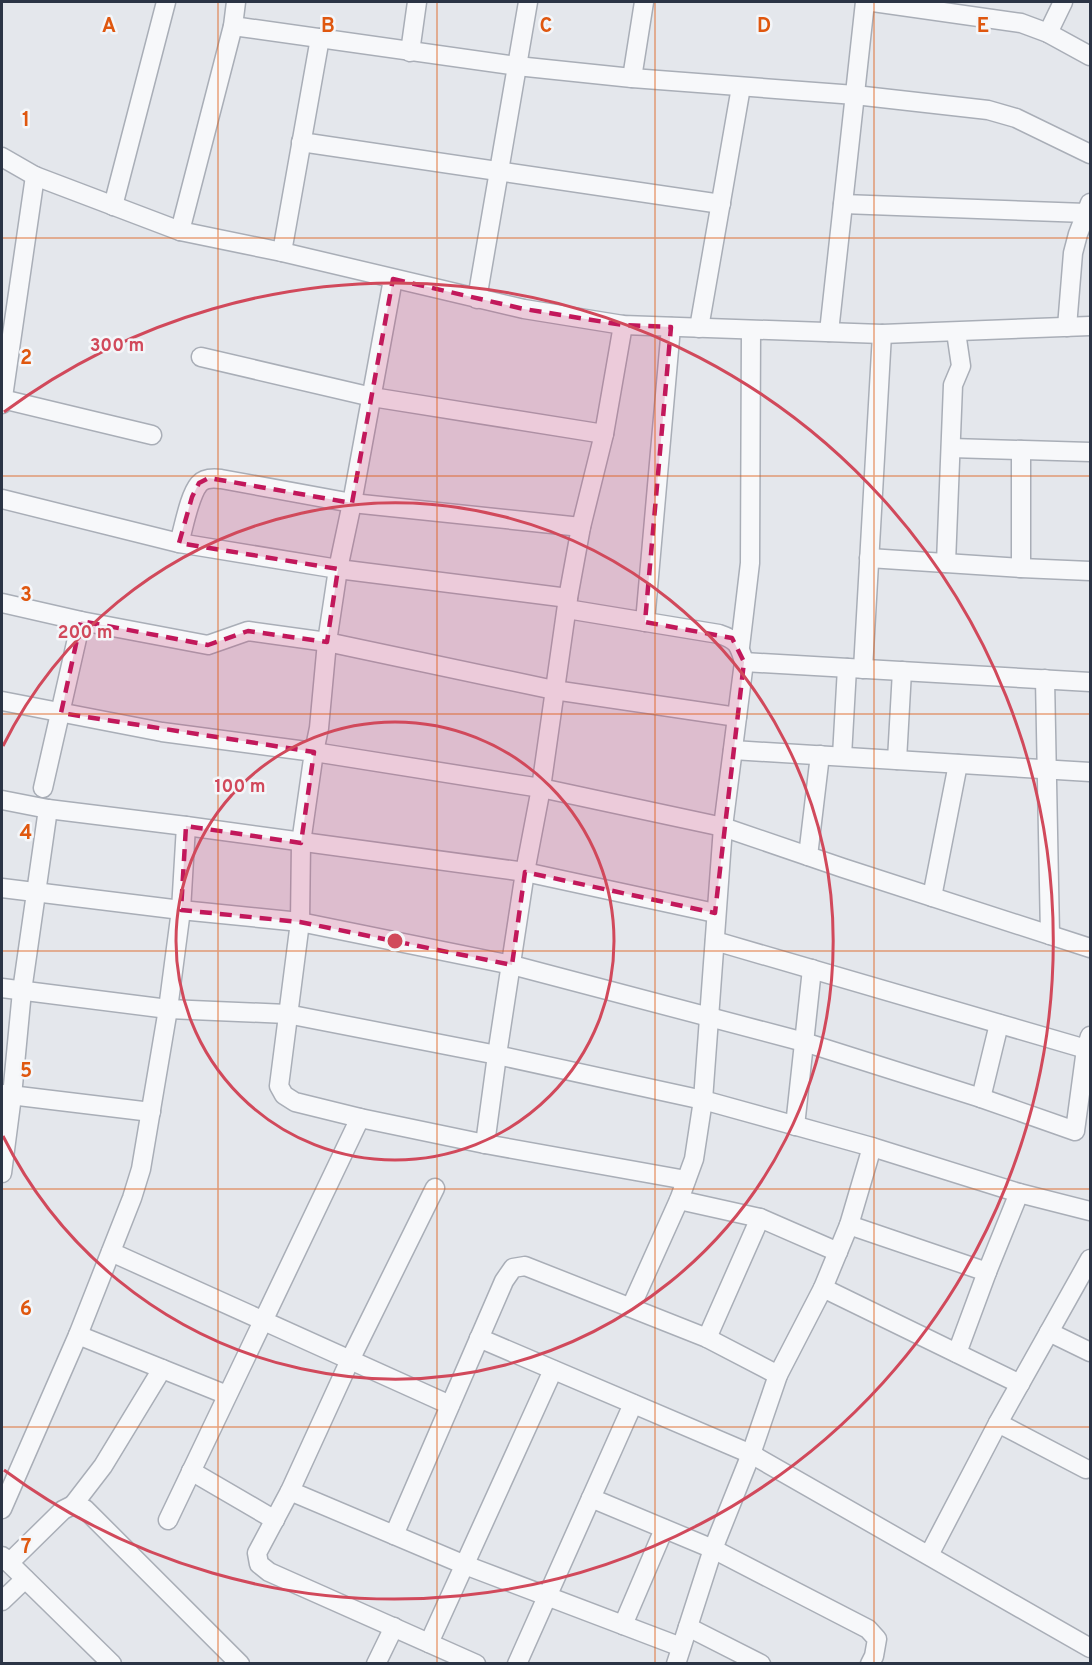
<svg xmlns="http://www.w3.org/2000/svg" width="1092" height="1665" font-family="Overpass,sans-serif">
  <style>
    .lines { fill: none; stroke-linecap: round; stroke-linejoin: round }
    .minor-casing { stroke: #a9aeb7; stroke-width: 21 }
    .minor { stroke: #f7f8fa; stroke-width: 18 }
    .marked { fill: #c2185b; fill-opacity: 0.2; stroke: #c2185b; stroke-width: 4.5; stroke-dasharray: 12 8; stroke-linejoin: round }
    .grid { fill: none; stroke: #df570f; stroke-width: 1.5; stroke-opacity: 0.55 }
    .ring { fill: none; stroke: #d1495b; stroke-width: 3 }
    .grid-label { font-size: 20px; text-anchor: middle; font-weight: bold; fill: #df570f; stroke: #f4f6f9; stroke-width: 5; stroke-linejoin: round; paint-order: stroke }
    .centre { fill: #d1495b; stroke: #f4f6f9; stroke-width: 3 }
    .ring-label { font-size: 18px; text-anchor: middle; font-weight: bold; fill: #d1495b; stroke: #f4f6f9; stroke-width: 5; stroke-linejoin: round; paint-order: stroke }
  </style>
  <rect width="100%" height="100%" fill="#e4e7ec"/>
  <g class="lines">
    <defs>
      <g id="minor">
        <path d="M873 2 1021 23 1048 33 1090 56"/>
        <path d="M233 26 517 66 632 78 855 95 988 110 1016 118 1090 154"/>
        <path d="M1048 33 1063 2"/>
        <path d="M410 52 417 2"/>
        <path d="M632 78 644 2"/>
        <path d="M301 142 721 204"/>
        <path d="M2 157 35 176 180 231 282 252 524 309 623 325 882 334 1090 326"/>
        <path d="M843 204 1086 213"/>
        <path d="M113 206 166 2"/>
        <path d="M180 231 233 26 236 2"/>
        <path d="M282 252 320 38"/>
        <path d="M393 279 352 503 338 569 327 642 319 728 314 752 541 788 723 827 843 868 1090 948"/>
        <path d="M477 299 528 2"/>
        <path d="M623 325 604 434 581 527 568 598 541 788 525 872 497 1055 703 1100 872 1147"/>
        <path d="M1067 327 1073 253 1078 234 1090 203"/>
        <path d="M699 328 741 87"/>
        <path d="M829 332 865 2"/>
        <path d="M201 357 372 397 604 434"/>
        <path d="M2 399 152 435"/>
        <path d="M2 404 35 176"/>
        <path d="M951 448 1090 452"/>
        <path d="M2 499 179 543 338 569 568 598"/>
        <path d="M179 543C184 527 189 496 199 484 204 478 213 478 221 479L352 503 581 527"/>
        <path d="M869 558 1021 568 1090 571"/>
        <path d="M946 563 953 385 961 366 956 332"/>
        <path d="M1021 568V450"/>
        <path d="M2 603 81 621 208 645 248 631 327 642 554 690 737 717"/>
        <path d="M567 609 719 634C737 640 739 644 744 662L723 827 703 1100 694 1159 679 1200 631 1307"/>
        <path d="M645 622 671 327"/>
        <path d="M740 647 750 563 751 330"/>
        <path d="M744 662 1090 682"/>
        <path d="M863 669 882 334"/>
        <path d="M1045 679 1050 935"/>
        <path d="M2 701 162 732 314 752 301 843 300 922 279 1086 284 1095 295 1102 360 1118 485 1144 686 1180"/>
        <path d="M733 750 1090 772"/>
        <path d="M842 756 847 668"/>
        <path d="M897 760 902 671"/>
        <path d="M43 788 81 621"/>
        <path d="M2 800 48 809 186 826 525 872 715 913"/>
        <path d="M808 856 820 755"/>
        <path d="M2 888 181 910 300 922 512 965 804 1042 981 1098 1075 1131 1086 1049 1090 1036"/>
        <path d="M932 897 958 764"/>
        <path d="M715 941 1086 1049"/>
        <path d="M2 988 168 1009 287 1014 497 1055 485 1144"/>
        <path d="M2 1094 151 1112"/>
        <path d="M981 1098 999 1024"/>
        <path d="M795 1126 812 969"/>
        <path d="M2 1173 12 1096 22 991 48 809"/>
        <path d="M435 1188 350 1360 290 1491 257 1553 259 1564 269 1572 476 1664"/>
        <path d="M679 1200 760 1218 838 1252"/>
        <path d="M849 1225 987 1272"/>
        <path d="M111 1252 450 1405"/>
        <path d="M823 1288 1020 1384"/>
        <path d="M1049 1332 1090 1352"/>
        <path d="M78 1335 227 1395"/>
        <path d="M479 1338 751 1454 1090 1648"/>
        <path d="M707 1338 760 1218"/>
        <path d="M957 1353 987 1272 1019 1193"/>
        <path d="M998 1423 1086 1469"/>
        <path d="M191 1471 275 1520"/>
        <path d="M290 1491 465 1565 681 1647"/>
        <path d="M591 1498 713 1549 868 1629 877 1639 874 1656 870 1664"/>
        <path d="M73 1505 103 1466 162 1369"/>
        <path d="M2 1509 78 1335 132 1198 141 1169 168 1009 181 910 186 826"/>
        <path d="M168 1520 360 1118"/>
        <path d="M394 1535 504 1281 513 1268 525 1266 707 1338 778 1375"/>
        <path d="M929 1555 998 1423 1090 1259"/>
        <path d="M2 1556 112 1664"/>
        <path d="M9 1563 63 1510 73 1505 85 1509 240 1664"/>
        <path d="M2 1601 25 1579"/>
        <path d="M623 1625 664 1529"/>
        <path d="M688 1627 761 1664"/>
        <path d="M429 1643 553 1370"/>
        <path d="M376 1664 394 1627"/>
        <path d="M517 1664 633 1404"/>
        <path d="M676 1664 713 1549 751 1454 778 1375 823 1288 849 1225 872 1147 1019 1193 1090 1211"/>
      </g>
    </defs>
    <use href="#minor" class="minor-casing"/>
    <use href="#minor" class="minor"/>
  </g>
  <path class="marked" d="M393 279 524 309 623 325 671 327 645 622 732 638 744 662 715 913 525 872 512 965 300 922 181 910 186 826 301 843 314 752 61 713 81 621 208 645 248 631 327 642 338 569 179 543 192 497 199 483 209 478 352 503Z"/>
  <path class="grid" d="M218 2V1664M437 2V1664M655 2V1664M874 2V1664M2 238H1090M2 476H1090M2 714H1090M2 951H1090M2 1189H1090M2 1427H1090"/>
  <g class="ring">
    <circle cx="395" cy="941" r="219"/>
    <path d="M3 746A438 438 0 1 1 3 1136"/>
    <path d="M4 412A658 658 0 1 1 4 1470"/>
  </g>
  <g class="grid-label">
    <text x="109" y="32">A</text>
    <text x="328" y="32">B</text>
    <text x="546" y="32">C</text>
    <text x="764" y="32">D</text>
    <text x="983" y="32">E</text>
    <text x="26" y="126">1</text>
    <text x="26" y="364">2</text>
    <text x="26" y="601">3</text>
    <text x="26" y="839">4</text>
    <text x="26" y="1077">5</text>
    <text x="26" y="1315">6</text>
    <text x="26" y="1553">7</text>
  </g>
  <circle cx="395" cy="941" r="9" class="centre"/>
  <g class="ring-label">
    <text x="117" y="351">300 m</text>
    <text x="85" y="638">200 m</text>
    <text x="240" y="792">100 m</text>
  </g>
  <rect width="1092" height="1665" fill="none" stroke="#2b3445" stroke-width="6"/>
</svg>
